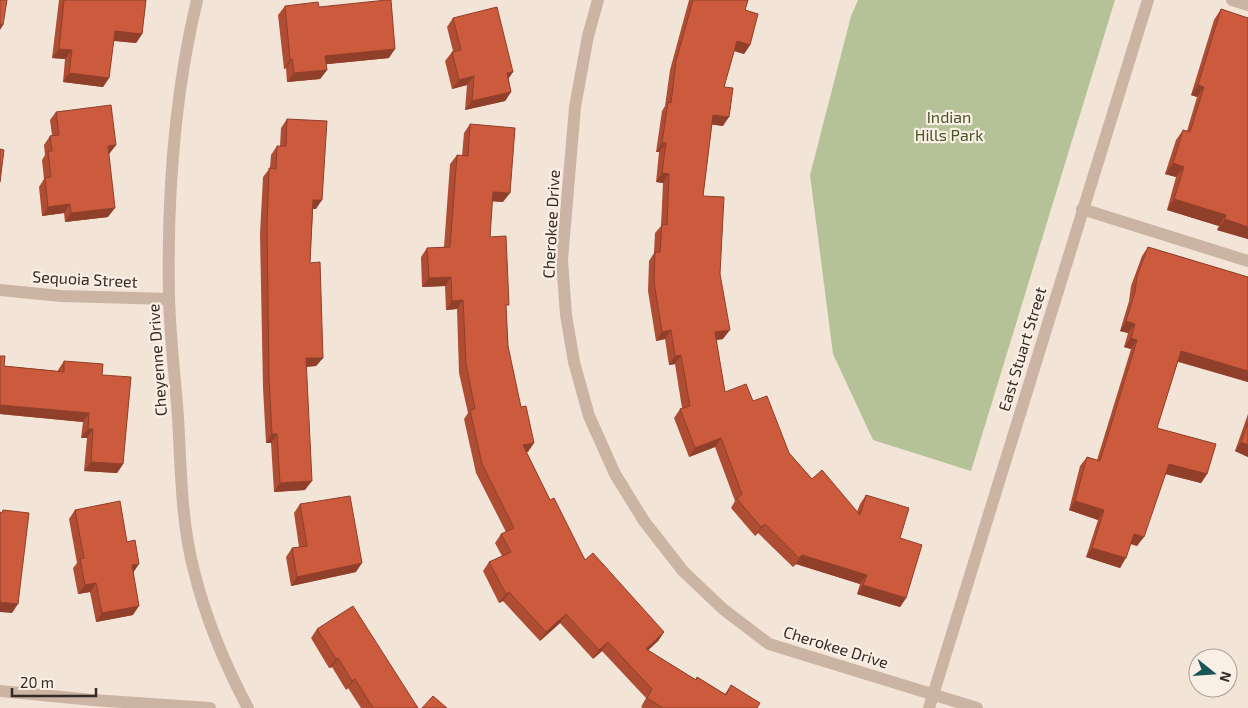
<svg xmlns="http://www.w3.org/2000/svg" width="1248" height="708" font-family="'Exo 2',sans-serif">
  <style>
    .green { fill: #b5c297 }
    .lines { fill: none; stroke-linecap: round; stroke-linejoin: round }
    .minor { stroke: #cbb4a3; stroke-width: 12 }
    .wall { fill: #af4d34 }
    .shaded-wall { fill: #8f3f2a }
    .building { fill: #cc5a3c; stroke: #8f3f2a }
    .labels { text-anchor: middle; stroke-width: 4.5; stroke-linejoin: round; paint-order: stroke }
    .park-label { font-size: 16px; fill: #465528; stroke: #faefe4 }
    .street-label { font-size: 16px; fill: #352a26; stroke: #faefe4 }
  </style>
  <rect width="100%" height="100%" fill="#f2e5d8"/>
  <path class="green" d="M858 0H1115L971 471 873 440 833 354 810 175 851 16Z"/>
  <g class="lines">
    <g class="minor">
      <path d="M197 0C174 96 167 198 169 297 170 337 175 377 178 417 181 468 181 522 194 571 206 619 225 665 248 708"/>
      <path d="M598 0 588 36 575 107 562 260 566 315 574 362 589 416 615 474 644 521 683 571 723 609 769 644 977 708"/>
      <path d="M1232 0 1248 5"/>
      <path d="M1082 209 1248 261"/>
      <path d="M0 290 61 296 169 299"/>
      <path d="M0 691 93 700 210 708"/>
      <path d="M929 708 1148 0"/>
    </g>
  </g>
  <g class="wall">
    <path d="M59 0H146L142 34 136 43 113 41 109 78 103 87 63 82 65 59 52 58Z"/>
    <path d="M689 0H748L745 10 750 45 744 54 734 51 724 87 723 126 712 124 703 196 720 274 723 339 716 340 725 392 753 401 789 453 812 479 857 512 860 504 866 495 900 538 906 598 900 607 857 594 860 584 796 564 793 567 758 533 755 536 731 508 735 501 715 447 689 457 674 418 680 409 682 408 675 364 669 365 665 339 656 341 648 291 649 261 654 253 655 233 661 226 663 183 656 182 659 152H656L662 111 665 106 670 70Z"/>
    <path d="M285 6 319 7 389 58 326 64 327 70 320 79 287 82 286 68 284 69 278 15Z"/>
    <path d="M1221 9 1248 18V239L1217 230 1219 226 1167 210 1176 177 1165 174 1176 140 1183 130 1187 131 1197 97 1191 95 1214 20Z"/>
    <path d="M453 18 508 78 511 92 505 101 465 110 467 85 452 89 445 61 452 52 453 51 447 27Z"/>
    <path d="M56 112 116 145 109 154 108 217 65 222 64 213 42 216 39 187 44 179 42 160 45 155 44 145 50 136 52 135 50 120Z"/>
    <path d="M287 119 316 209H313L310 263 323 358 316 366 306 367 305 490 274 492 271 443H266L263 388 260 234 263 177 270 168 271 155 277 146H280L281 128Z"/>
    <path d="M470 124 503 202 492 201 490 237 506 309 508 346 528 452H526L550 500 585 560 664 632 658 641 648 650 696 680 697 677 725 694 731 685 757 708H643L641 707 646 698 602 651 593 659 560 623 540 641 503 601 499 603 483 571 489 562 502 556 495 543 501 534 506 532 476 473 464 419 468 413 459 373 457 309 446 310 445 286 422 287 421 257 427 248 444 247 450 164 457 155 462 156 464 133Z"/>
    <path d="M1148 247 1248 277V382L1178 361 1157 428 1207 474 1201 483 1165 474 1137 546 1131 544 1120 568 1086 557 1098 520 1069 510 1080 466 1087 457 1097 460 1131 349 1124 347 1128 333 1120 331 1129 301 1131 286 1142 256Z"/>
    <path d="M0 356 4 366 58 371V370L64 361 102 375 123 464 117 473 84 471 87 438H81L83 422 0 414Z"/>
    <path d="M1248 414V457L1235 451Z"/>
    <path d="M300 504 356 572 291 586 286 557 292 548 299 547 294 513Z"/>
    <path d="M75 510 133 572V615L96 622 90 592 78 594 73 568 77 563 69 519Z"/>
    <path d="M317 629 418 708H361L348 688 346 690 332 667 329 668 311 638Z"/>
  </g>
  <g class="shaded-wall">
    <path d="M0 24 3 25 0 30Z"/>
    <path d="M115 31 142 34 136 43 108 40Z"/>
    <path d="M737 41 750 45 744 54 731 50Z"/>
    <path d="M59 49 72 50 65 59 52 58Z"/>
    <path d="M395 49 389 58 319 65 325 56Z"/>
    <path d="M292 59 286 68 284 69 290 60Z"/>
    <path d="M327 70 320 79 287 82 294 73Z"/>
    <path d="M513 72 507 81V73Z"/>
    <path d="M69 73 109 78 103 87 63 82Z"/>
    <path d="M474 76 467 85 452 89 459 80Z"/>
    <path d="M1198 85 1204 87 1197 97 1191 95Z"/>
    <path d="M511 92 505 101 465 110 472 101Z"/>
    <path d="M713 115 729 117 723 126 707 124Z"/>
    <path d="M662 143H666L659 152H656Z"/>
    <path d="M116 145 109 154 101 155 108 146Z"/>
    <path d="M1173 163 1184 167 1176 177 1165 174Z"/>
    <path d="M662 173 669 174 663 183 656 182Z"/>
    <path d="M493 192 510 193 503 202 487 201Z"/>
    <path d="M1174 199 1226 215 1219 226 1167 210Z"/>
    <path d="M313 200H322L316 209H307Z"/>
    <path d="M70 204 64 213 42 216 48 207Z"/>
    <path d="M115 208 108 217 65 222 71 213Z"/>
    <path d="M1225 219 1248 227V239L1217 230Z"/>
    <path d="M451 277 445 286 422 287 429 278Z"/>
    <path d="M463 300 457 309 446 310 452 301Z"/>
    <path d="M1126 321 1135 324 1128 333 1120 331Z"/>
    <path d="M671 330 665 339 656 341 662 332Z"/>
    <path d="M730 330 723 339 708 341 715 332Z"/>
    <path d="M1131 338 1137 340 1131 349 1124 347Z"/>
    <path d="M1181 351 1248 371V382L1175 361Z"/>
    <path d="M681 355 675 364 669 365 675 356Z"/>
    <path d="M306 358H323L316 366 300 367Z"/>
    <path d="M0 405 89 413 83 422 0 414Z"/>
    <path d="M88 429H93L87 438H81Z"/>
    <path d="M272 434H277L271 443H266Z"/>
    <path d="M721 438 715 447 689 457 695 448Z"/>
    <path d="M1241 442 1248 445V457L1235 451Z"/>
    <path d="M534 443 528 452 516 454 523 445Z"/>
    <path d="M91 462 123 464 117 473 84 471Z"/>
    <path d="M1169 464 1207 474 1201 483 1162 473Z"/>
    <path d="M312 481 305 490 274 492 280 483Z"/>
    <path d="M1075 501 1104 510 1098 520 1069 510Z"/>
    <path d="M765 524 758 533 755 536 761 527Z"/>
    <path d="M1134 534 1144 537 1137 546 1128 543Z"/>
    <path d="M1092 548 1126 558 1120 568 1086 557Z"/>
    <path d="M802 555 867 575 860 584 796 564 793 567Z"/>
    <path d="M362 563 356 572 291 586 297 577Z"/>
    <path d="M139 564 133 573 132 565Z"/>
    <path d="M96 583 90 592 78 594 85 585Z"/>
    <path d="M863 585 906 598 900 607 857 594Z"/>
    <path d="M509 592 503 601 499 603 506 594Z"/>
    <path d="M0 602 18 604 12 613 0 612Z"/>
    <path d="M139 606 133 615 96 622 102 613Z"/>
    <path d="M566 614 560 623 540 641 546 632Z"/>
    <path d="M664 632 658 641 640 658 646 649Z"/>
    <path d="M608 642 602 651 593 659 599 650Z"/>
    <path d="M338 658 332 667 329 668 336 659Z"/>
    <path d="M355 679 348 688 346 690 352 681Z"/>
  </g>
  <g class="building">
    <path d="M0 0H7L3 25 0 24Z"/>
    <path d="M64 0H146L142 34 115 31 109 78 69 73 72 50 59 49Z"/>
    <path d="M387 0H391L395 49 325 56 327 70 294 73 292 59 290 60 285 6 318 2 319 7Z"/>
    <path d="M693 0H748L745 10 758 14 750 45 737 41 724 87 733 88 729 117 713 115 703 196 724 197 720 274 730 330 715 332 725 392 746 384 753 401 767 396 789 453 812 479 822 470 860 515 866 495 909 508 900 538 922 545 906 598 863 585 867 575 802 555 799 558 765 524 761 527 737 499 742 494 721 438 695 448 680 409 690 406 681 355 675 356 671 330 662 332 654 282 655 252H660L662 224 667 225 669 174 662 173 666 143H662L668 102 671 103 676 61Z"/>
    <path d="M497 7 513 72 507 73 511 92 472 101 474 76 459 80 452 52 461 50 453 18Z"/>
    <path d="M1221 9 1248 18V227L1225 219 1226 215 1174 199 1184 167 1173 163 1183 130 1190 132 1204 87 1198 85Z"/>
    <path d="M111 105 116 145 108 146 115 208 71 213 70 204 48 207 45 178 51 177 48 151H52L50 136 59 135 56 112Z"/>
    <path d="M287 119 327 121 322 200H313L310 263 320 262 323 358H306L312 481 280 483 277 434H272L269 379 267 225 269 168 276 169 277 146H286Z"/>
    <path d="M470 124 515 128 510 193 493 192 490 237 506 236 509 305H506L508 346 521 407 526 406 534 443 523 445 550 500 554 498 585 560 593 553 664 632 646 649 696 680 697 677 726 695 731 685 760 703 757 708H663L647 698 652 689 608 642 599 650 566 614 546 632 509 592 506 594 489 562 511 552 501 534 514 528 482 464 470 410 475 409 466 364 463 300 452 301 451 277 429 278 427 248 450 247 457 155 468 156Z"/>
    <path d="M0 149 4 150 0 182Z"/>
    <path d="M1148 247 1248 277V371L1181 351 1157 428 1216 444 1207 474 1169 464 1144 537 1134 534 1126 558 1092 548 1104 510 1075 501 1087 457 1100 461 1137 340 1131 338 1135 324 1126 321 1135 292 1137 276Z"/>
    <path d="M0 356H5L4 366 64 372V361L103 364 102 375 131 377 123 464 91 462 93 429H88L89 413 0 405Z"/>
    <path d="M1248 423V445L1241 442Z"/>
    <path d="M350 496 362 563 297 577 292 548 307 546 300 504Z"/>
    <path d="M120 501 127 542 135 540 139 564 132 565 139 606 102 613 96 583 85 585 80 559 84 558 75 510Z"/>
    <path d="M3 510 29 513 18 604 0 602V512L2 513Z"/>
    <path d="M353 606 418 708H373L355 679 352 681 338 658 336 659 317 629Z"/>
    <path d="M433 696 447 708H422Z"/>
  </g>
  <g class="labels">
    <g class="park-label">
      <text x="949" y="123">Indian<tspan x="949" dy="18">Hills Park</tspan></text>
    </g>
    <g class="street-label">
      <text transform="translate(551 224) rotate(-87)" y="6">Cherokee Drive</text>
      <text transform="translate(85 279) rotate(3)" y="6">Sequoia Street</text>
      <text transform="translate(1022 349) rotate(-73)" y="6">East Stuart Street</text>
      <text transform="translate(157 360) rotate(-94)" y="6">Cheyenne Drive</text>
      <text transform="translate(836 647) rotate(17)" y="6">Cherokee Drive</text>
    </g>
  </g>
  <g transform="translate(1213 673) rotate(107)"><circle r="24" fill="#faefe4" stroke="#aba098"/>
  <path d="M0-4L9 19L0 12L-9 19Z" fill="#195658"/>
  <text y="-8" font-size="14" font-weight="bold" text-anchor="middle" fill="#352a26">N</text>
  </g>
  <path d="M12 688v8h84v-8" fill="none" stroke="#352a26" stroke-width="2.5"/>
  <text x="20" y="688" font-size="15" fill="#352a26" stroke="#faefe4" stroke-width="4" paint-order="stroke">20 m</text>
</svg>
